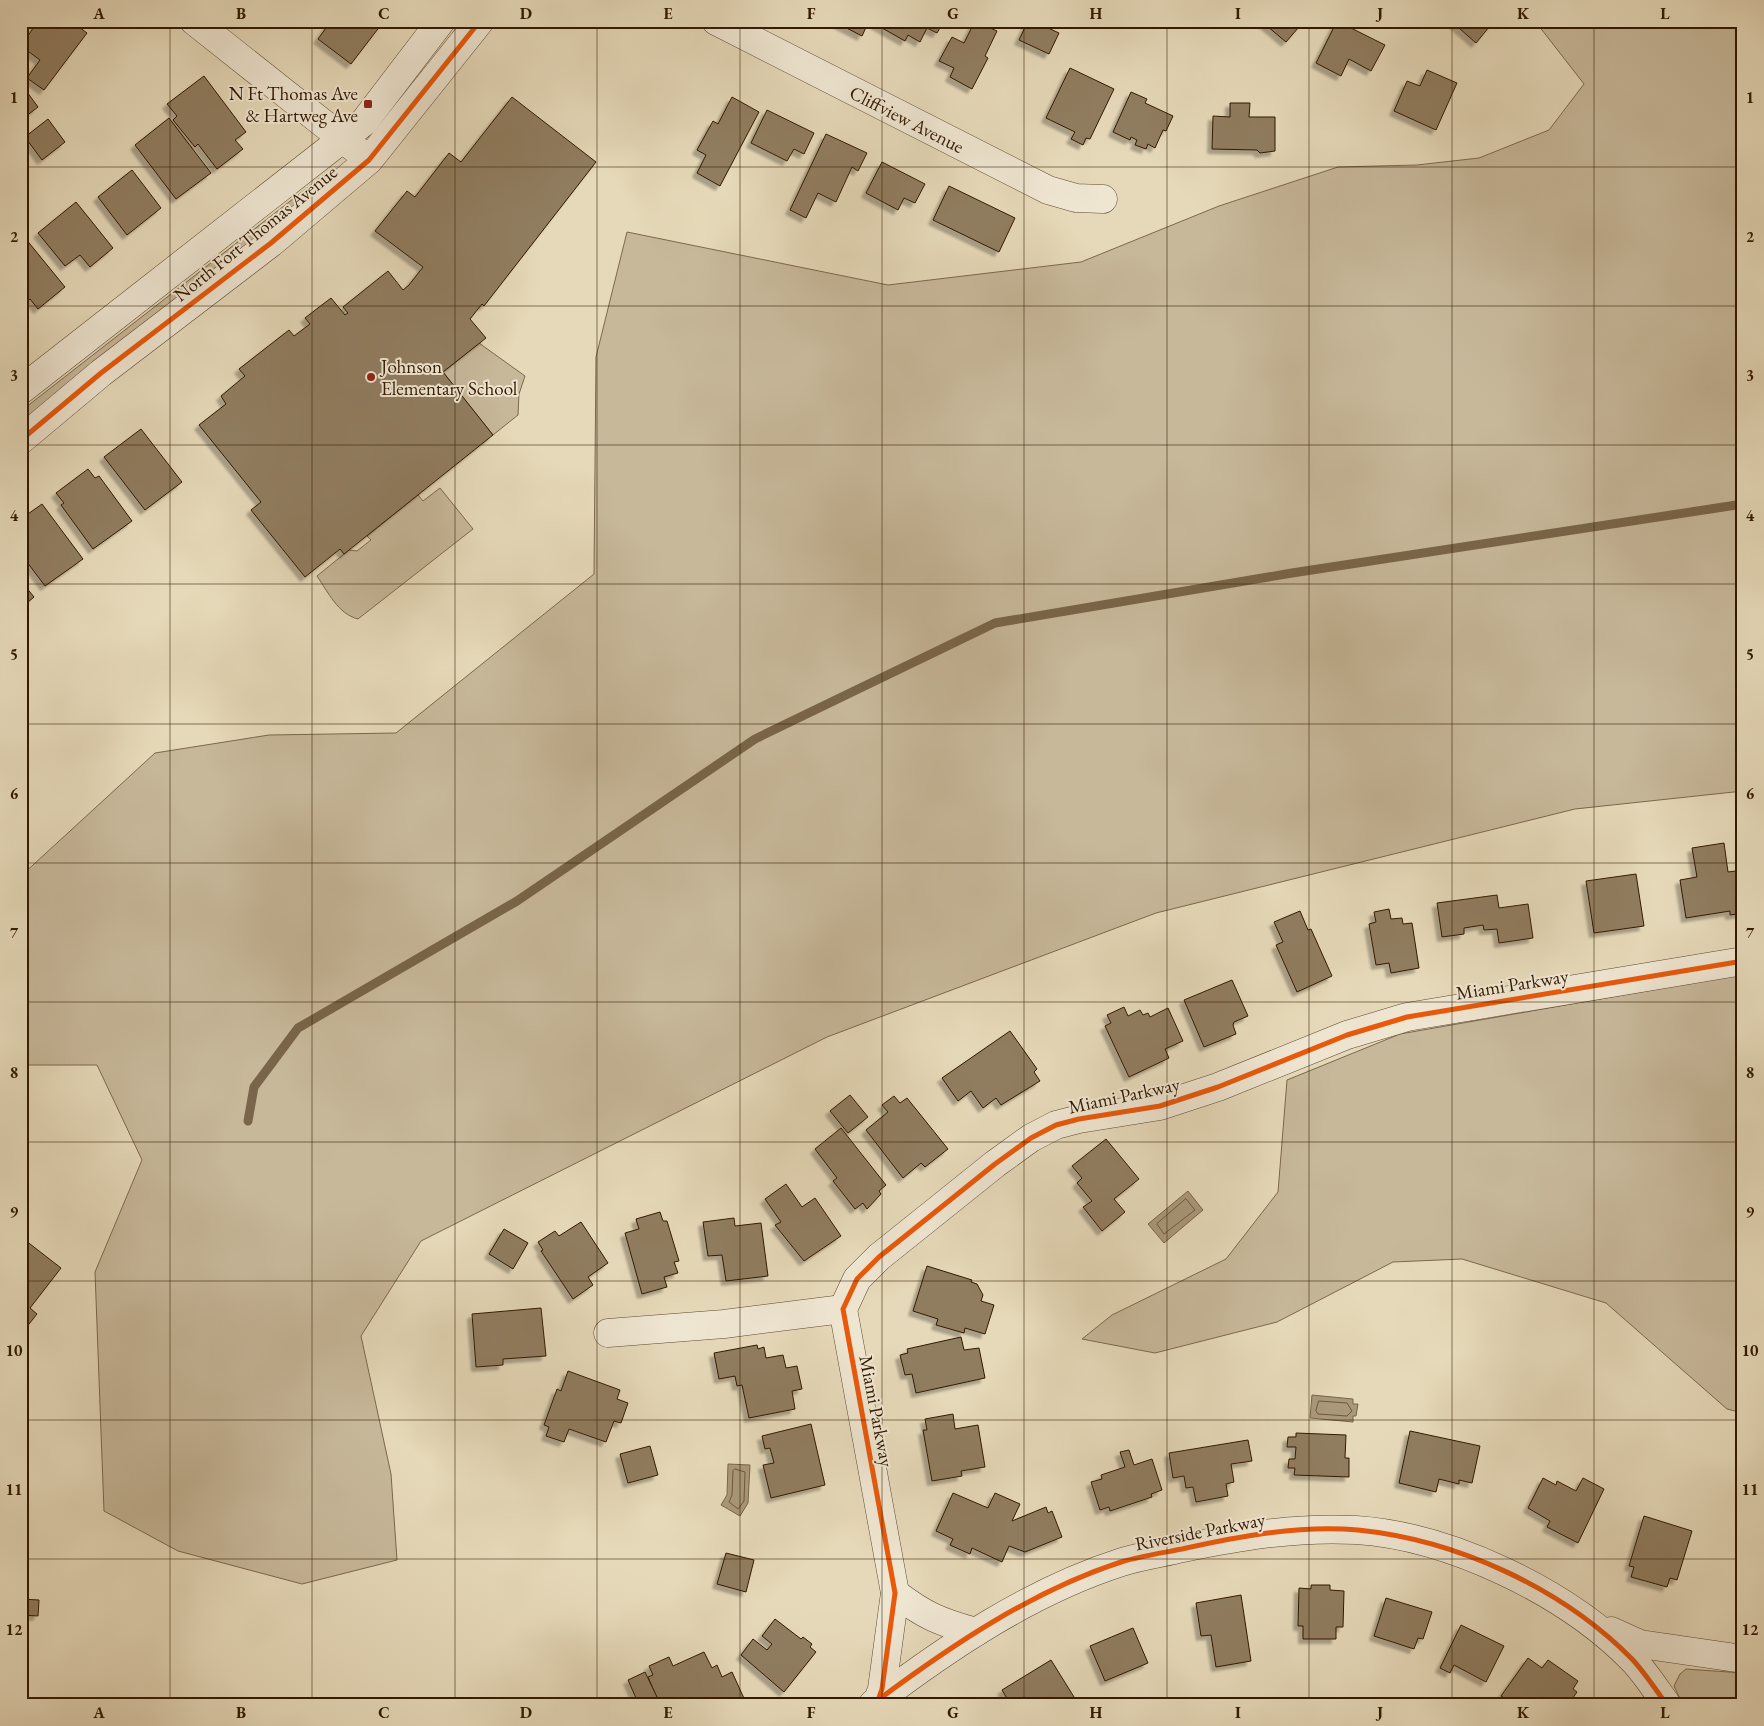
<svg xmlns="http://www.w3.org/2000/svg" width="1764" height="1726" font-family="'EB Garamond',serif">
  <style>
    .green { fill: #c7b89a; stroke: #7c684d }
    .water { fill: #a9987a; stroke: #796549 }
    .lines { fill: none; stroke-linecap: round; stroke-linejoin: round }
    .shore { stroke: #6e583d; stroke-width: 1 }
    .stream { stroke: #796549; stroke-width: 9 }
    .building { fill: #907d60; stroke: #321900; filter: url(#shadow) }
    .minor-casing { stroke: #5f492e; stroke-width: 29 }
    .minor { stroke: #efe6d2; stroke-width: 28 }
    .cycleway-casing { stroke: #efe6d2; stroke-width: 8 }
    .cycleway { stroke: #e8590c; stroke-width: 5 }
    .grid { fill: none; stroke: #321900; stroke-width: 1; stroke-opacity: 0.55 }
    .poi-dot { fill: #8f2418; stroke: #efe6d2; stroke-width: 2 }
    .labels { text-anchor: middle; stroke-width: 4; stroke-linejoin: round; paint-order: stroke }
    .poi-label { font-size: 19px; fill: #321900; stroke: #efe6d2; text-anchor: end }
    .street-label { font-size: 19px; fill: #321900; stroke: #efe6d2 }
    .neatline { fill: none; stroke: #321900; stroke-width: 2 }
    .grid-label { font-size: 16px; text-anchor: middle; font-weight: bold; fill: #321900 }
  </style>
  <defs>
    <filter id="shadow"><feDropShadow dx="-4.5" dy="4.5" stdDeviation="1" flood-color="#0004"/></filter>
  </defs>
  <rect width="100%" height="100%" fill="#e6d9b9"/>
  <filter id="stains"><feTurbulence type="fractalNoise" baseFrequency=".004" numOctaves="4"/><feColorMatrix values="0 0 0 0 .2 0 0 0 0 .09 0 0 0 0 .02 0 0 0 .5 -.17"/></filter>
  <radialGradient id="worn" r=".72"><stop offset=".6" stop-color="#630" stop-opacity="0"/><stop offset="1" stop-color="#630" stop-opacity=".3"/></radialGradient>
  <g class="green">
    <path d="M1535 21H1743V791L1575 809 1156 913 827 1037 421 1241 361 1336 391 1474 397 1560 302 1584 178 1551 104 1511 95 1272 142 1160 97 1065H21V876L155 753 269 735 396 733 594 574 596 357 627 232 888 285 1081 262 1219 206 1338 167 1417 165 1479 158 1549 130 1584 84Z"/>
    <path d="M325 174 336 184 21 430V411Z"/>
    <path d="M479 343 525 376 519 394 518 415 493 435 443 372Z"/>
    <path d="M440 488 473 529 358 619C338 614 328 592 317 576L349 550 357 551 371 540 367 536 418 495 423 501Z"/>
    <path d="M1743 974V1413L1727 1409 1606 1303 1462 1259 1393 1262 1277 1322 1155 1353 1082 1339 1112 1315 1226 1259 1278 1192 1287 1080 1400 1034Z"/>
    <path d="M1686 1669 1743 1673V1705H1683L1674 1686 1680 1674Z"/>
  </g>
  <g class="water">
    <path d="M1188 1191 1203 1210 1164 1243 1148 1224Z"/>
    <path d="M1312 1395 1353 1399V1404H1358L1356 1416H1353V1422L1310 1418Z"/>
    <path d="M728 1464 750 1465 748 1503 740 1516 721 1505 727 1495Z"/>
  </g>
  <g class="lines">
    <g class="shore">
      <path d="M1186 1199 1195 1210 1164 1234 1157 1224Z"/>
      <path d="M1319 1401 1347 1403 1352 1411 1347 1416 1318 1414 1316 1411Z"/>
      <path d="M735 1469 745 1472 744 1501 738 1509 729 1502 732 1495 733 1471Z"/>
    </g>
    <path class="stream" d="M248 1121 254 1087 298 1028 517 901 755 739 995 623 1292 573 1743 504"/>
  </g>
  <g class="building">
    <path d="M38 21H77L75 24 87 33 44 90 27 78 40 60 21 46Z"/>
    <path d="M331 21H384L351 64 318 39Z"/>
    <path d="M833 21H869L862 36Z"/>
    <path d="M877 21H944L937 33 927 28 920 42 908 35 905 41 875 24Z"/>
    <path d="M975 21 997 31 985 56 988 58 972 89 950 77 954 68 939 61 952 37 964 43Z"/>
    <path d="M1028 21H1033L1059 33 1049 54 1019 40Z"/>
    <path d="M1261 21H1304L1286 42Z"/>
    <path d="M1337 21 1385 45 1371 71 1349 59 1341 76 1316 63Z"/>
    <path d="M1451 21H1494L1476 43Z"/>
    <path d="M1070 68 1114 89 1090 139 1086 138 1083 145 1071 139 1075 132 1046 118Z"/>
    <path d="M1427 70 1457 83 1436 130 1394 111 1407 81 1420 86Z"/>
    <path d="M204 76 246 132 235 140 243 149 217 169 198 144 195 147 173 120 177 116 167 104Z"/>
    <path d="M27 92 38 107 21 120V97Z"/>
    <path d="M1131 92 1147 99 1145 103 1173 116 1166 131 1163 130 1155 148 1148 144 1146 149 1135 145 1137 140 1131 137 1130 140 1113 132Z"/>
    <path d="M512 97 596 162 484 306 482 304 470 319 486 338 443 372 493 435 344 554 340 549 305 577 251 510 261 502 199 425 226 404 221 396 245 376 239 369 289 330 294 336 310 324 305 318 331 298 345 315 348 313 343 307 388 271 403 290 409 285 423 267 375 231 407 191 415 197 449 153 461 162Z"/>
    <path d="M732 97 759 112 720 186 697 173 706 155 697 150 713 121 718 124Z"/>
    <path d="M1230 103H1250L1249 117H1275V151L1260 153 1257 150 1212 149 1213 116 1230 117Z"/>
    <path d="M767 110 814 133 804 154 794 149 787 161 751 143Z"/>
    <path d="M169 118 211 173 176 199 135 145Z"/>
    <path d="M48 119 65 142 42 160 25 137Z"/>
    <path d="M826 134 867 153 858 171 852 167 836 202 818 193 806 218 790 210Z"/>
    <path d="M882 162 925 184 915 203 904 198 898 210 866 193Z"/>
    <path d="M132 170 161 208 127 235 98 197Z"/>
    <path d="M949 186 1015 218 999 252 933 220Z"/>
    <path d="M76 202 113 248 90 267 80 255 65 266 38 233Z"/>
    <path d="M21 233 65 287 38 309 30 299 21 306Z"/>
    <path d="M141 429 182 482 145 510 104 457Z"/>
    <path d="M88 469 95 478 99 476 132 521 93 549 61 505 64 503 56 493Z"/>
    <path d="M42 504 83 559 45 586 21 554V536L28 532 21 519Z"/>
    <path d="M21 581 34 597 21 608Z"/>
    <path d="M1724 843 1728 872 1743 870V913L1730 915V911L1686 918 1680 880 1697 877 1692 848Z"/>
    <path d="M1636 874 1644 926 1594 933 1586 881Z"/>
    <path d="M1497 895 1499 908 1528 904 1533 938 1499 943 1497 929 1484 930 1483 925 1464 928V934L1442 937 1437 903Z"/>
    <path d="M1389 909 1391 919 1402 918 1403 924 1412 923 1419 968 1391 973 1389 963 1376 965 1369 924 1376 922 1374 912Z"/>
    <path d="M1300 911 1308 930 1311 929 1332 976 1297 992 1276 945 1283 942 1274 922Z"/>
    <path d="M1232 980 1248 1016 1234 1022 1233 1025 1236 1034 1204 1047 1184 1000Z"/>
    <path d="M1124 1007 1128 1016 1140 1010 1143 1015 1148 1013 1150 1017 1168 1008 1183 1041 1165 1049 1169 1058 1129 1077 1105 1026 1111 1023 1107 1015Z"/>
    <path d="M1010 1031 1037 1069 1034 1072 1040 1081 1001 1105 996 1098 983 1108 971 1091 958 1101 942 1078Z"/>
    <path d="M850 1095 868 1117 848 1133 830 1111Z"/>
    <path d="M894 1096 900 1103 907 1098 948 1149 925 1167 921 1163 903 1178 866 1130 888 1112 882 1105Z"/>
    <path d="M841 1128 886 1185 879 1191 881 1194 867 1209 863 1203 855 1209 833 1181 837 1178 815 1149Z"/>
    <path d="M1106 1139 1139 1179 1114 1199 1125 1212 1102 1231 1083 1207 1092 1201 1077 1183 1082 1178 1072 1166Z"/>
    <path d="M786 1184 802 1207 815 1198 841 1236 804 1261 775 1225 781 1222 765 1199Z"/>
    <path d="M660 1212 663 1221H667L679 1261 674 1262 678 1273 664 1277 667 1287 642 1294 625 1233 639 1229 636 1219Z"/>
    <path d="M734 1218 735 1226 761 1223 768 1276 726 1281 722 1255 708 1256 703 1222Z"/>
    <path d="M581 1222 608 1263 588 1277 593 1285 573 1299 541 1251 543 1250 538 1242 555 1231 559 1236Z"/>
    <path d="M504 1229 528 1243 513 1269 489 1254Z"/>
    <path d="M21 1237 61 1268 30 1308 37 1314 21 1334Z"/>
    <path d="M927 1266 972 1280 971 1282 977 1284 983 1295 981 1301 994 1305 985 1334 965 1328 964 1333 936 1325 938 1319 913 1311Z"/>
    <path d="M541 1308 546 1356 503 1359V1365L476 1367 472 1314Z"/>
    <path d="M961 1337 964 1350 979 1348 985 1378 916 1393 912 1374 905 1375 900 1355 908 1353 907 1349Z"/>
    <path d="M757 1345 758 1349 764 1347 766 1358 783 1355 786 1368 797 1366 802 1389 792 1391 795 1409 749 1418 742 1385 737 1386 735 1376 719 1379 714 1353Z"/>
    <path d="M568 1371 620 1390 617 1399 628 1403 621 1423 614 1421 606 1442 569 1429 564 1442 546 1436 549 1427 544 1425 557 1389 561 1391Z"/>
    <path d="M21 1386H26L28 1411 21 1412Z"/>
    <path d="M953 1414 955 1429 978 1425 985 1467 961 1471 962 1476 932 1481 923 1430H927L925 1419Z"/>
    <path d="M811 1424 825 1485 771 1498 763 1465 774 1463 770 1448 765 1449 762 1436Z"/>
    <path d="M1410 1431 1480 1446 1472 1483 1459 1480V1484L1439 1479 1436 1492 1399 1483Z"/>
    <path d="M1296 1433 1346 1435 1345 1458H1349V1477L1294 1475 1295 1468H1288L1289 1459H1295L1296 1447H1287L1288 1437H1296Z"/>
    <path d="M1248 1440 1252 1461 1231 1464 1234 1482 1226 1484 1228 1496 1196 1502 1193 1487 1186 1488 1184 1476 1173 1478 1169 1453Z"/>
    <path d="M650 1446 658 1475 628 1483 620 1454Z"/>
    <path d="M1129 1450 1134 1465 1152 1459 1162 1490 1151 1494 1152 1497 1110 1511 1109 1507 1100 1510 1091 1482 1102 1479 1101 1475 1125 1467 1120 1452Z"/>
    <path d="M1543 1478 1556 1485 1557 1481 1576 1491 1583 1478 1604 1489 1578 1543 1547 1527 1550 1521 1528 1508Z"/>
    <path d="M953 1493 988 1508 995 1493 1020 1504 1012 1521 1046 1507 1048 1513 1052 1511 1062 1537 1025 1552 1009 1546 1002 1562 972 1548 970 1554 950 1545 953 1539 936 1531Z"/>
    <path d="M1644 1516 1692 1531 1677 1580 1670 1578 1667 1587 1631 1577 1634 1567 1629 1566Z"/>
    <path d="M726 1553 754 1560 746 1592 717 1584Z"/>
    <path d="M1311 1585H1330V1590L1344 1591 1343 1627H1336V1639H1303V1626H1298L1299 1588 1311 1589Z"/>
    <path d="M1241 1595 1251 1661 1216 1667 1211 1635 1201 1636 1196 1603Z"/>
    <path d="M1386 1598 1432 1612 1423 1639 1418 1638 1414 1649 1374 1636Z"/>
    <path d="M21 1599 39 1600 38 1616 21 1615Z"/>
    <path d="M775 1619 801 1639 803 1637 812 1644 810 1647 816 1652 784 1692 741 1655 753 1639 767 1650 772 1644 762 1636Z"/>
    <path d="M21 1622H28L26 1680H21Z"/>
    <path d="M1461 1625 1504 1646 1486 1682 1454 1665 1450 1673 1440 1668Z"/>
    <path d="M1133 1628 1148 1663 1105 1681 1090 1646Z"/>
    <path d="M704 1652 712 1668 717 1665 722 1677 732 1672 747 1705H682L681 1701 673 1705H660L648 1677 653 1675 649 1666 669 1657 673 1666Z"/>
    <path d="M1528 1658 1542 1668 1548 1660 1578 1681 1573 1689 1577 1692 1568 1705H1501L1506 1699 1501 1696Z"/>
    <path d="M1051 1660 1079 1705H1011L1002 1690Z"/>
    <path d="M645 1672 657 1697 639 1705 628 1680Z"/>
  </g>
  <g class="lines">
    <defs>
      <g id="minor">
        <path d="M194 21 358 151"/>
        <path d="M716 21 1048 190 1076 198 1103 199"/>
        <path d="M21 390 364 122 441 21"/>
        <path d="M21 440 101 373 271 243 369 160 480 21"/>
        <path d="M608 1333 724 1324 843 1309"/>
        <path d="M895 1593C925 1616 940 1622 976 1632"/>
        <path d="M1611 1631 1640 1644 1743 1659"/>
        <path d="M878 1700 882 1689 895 1593 843 1309 857 1279 879 1257 995 1164 1031 1138 1056 1125 1079 1119 1160 1106 1218 1087 1347 1035 1407 1017 1743 961"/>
        <path d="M873 1704C948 1647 1031 1591 1122 1562 1141 1556 1163 1553 1183 1548 1241 1536 1296 1527 1356 1530 1450 1536 1566 1592 1632 1659 1645 1672 1656 1690 1667 1705"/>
      </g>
    </defs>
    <use href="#minor" class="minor-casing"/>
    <use href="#minor" class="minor"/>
    <defs>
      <g id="cycleway">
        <path d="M21 440 101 373 271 243 369 160 480 21"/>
        <path d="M878 1700 882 1689 895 1593 843 1309 857 1279 879 1257 995 1164 1031 1138 1056 1125 1079 1119 1160 1106 1218 1087 1347 1035 1407 1017 1743 961"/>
        <path d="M878 1700C952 1645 1032 1591 1121 1562 1141 1556 1162 1553 1182 1549 1240 1536 1299 1525 1358 1530 1457 1540 1562 1588 1632 1659 1645 1673 1656 1690 1667 1705"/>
      </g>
    </defs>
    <use href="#cycleway" class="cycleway-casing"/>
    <use href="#cycleway" class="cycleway"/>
  </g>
  <path class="grid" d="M170 21V1705M312 21V1705M455 21V1705M597 21V1705M740 21V1705M882 21V1705M1024 21V1705M1167 21V1705M1309 21V1705M1452 21V1705M1594 21V1705M21 167H1743M21 306H1743M21 445H1743M21 584H1743M21 724H1743M21 863H1743M21 1002H1743M21 1142H1743M21 1281H1743M21 1420H1743M21 1559H1743"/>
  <g class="poi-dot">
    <rect x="363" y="99" width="10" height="10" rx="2.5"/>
    <circle cx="371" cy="377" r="5"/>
  </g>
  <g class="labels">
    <g class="poi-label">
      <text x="358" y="100">N Ft Thomas Ave<tspan x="358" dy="22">&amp; Hartweg Ave</tspan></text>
      <text x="381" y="373" text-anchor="start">Johnson<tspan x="381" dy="22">Elementary School</tspan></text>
    </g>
    <g class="street-label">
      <text transform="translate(907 119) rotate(27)" y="7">Cliffview Avenue</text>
      <text transform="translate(255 233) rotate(-39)" y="7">North Fort Thomas Avenue</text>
      <text transform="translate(1512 984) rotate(-9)" y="7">Miami Parkway</text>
      <text transform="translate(1124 1095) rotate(-12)" y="7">Miami Parkway</text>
      <text transform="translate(877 1411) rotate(79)" y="7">Miami Parkway</text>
      <text transform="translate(1200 1531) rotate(-11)" y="7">Riverside Parkway</text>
    </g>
  </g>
  <rect width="1764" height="1726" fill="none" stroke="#e6d9b9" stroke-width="55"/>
  <rect x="28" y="28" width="1708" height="1670" class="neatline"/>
  <g class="grid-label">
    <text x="99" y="19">A</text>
    <text x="241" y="19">B</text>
    <text x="384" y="19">C</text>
    <text x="526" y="19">D</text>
    <text x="668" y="19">E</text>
    <text x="811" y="19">F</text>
    <text x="953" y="19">G</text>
    <text x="1096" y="19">H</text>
    <text x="1238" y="19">I</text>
    <text x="1380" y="19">J</text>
    <text x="1523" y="19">K</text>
    <text x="1665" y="19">L</text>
    <text x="14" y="103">1</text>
    <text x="1750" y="103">1</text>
    <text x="14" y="242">2</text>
    <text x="1750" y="242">2</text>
    <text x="14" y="381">3</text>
    <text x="1750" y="381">3</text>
    <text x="14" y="521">4</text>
    <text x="1750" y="521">4</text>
    <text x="14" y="660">5</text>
    <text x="1750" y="660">5</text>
    <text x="14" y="799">6</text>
    <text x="1750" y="799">6</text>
    <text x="14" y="938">7</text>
    <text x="1750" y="938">7</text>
    <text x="14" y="1078">8</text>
    <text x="1750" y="1078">8</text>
    <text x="14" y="1217">9</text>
    <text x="1750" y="1217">9</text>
    <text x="14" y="1356">10</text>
    <text x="1750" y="1356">10</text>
    <text x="14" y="1495">11</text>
    <text x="1750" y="1495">11</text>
    <text x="14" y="1635">12</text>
    <text x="1750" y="1635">12</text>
    <text x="99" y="1718">A</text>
    <text x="241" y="1718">B</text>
    <text x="384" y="1718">C</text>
    <text x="526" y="1718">D</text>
    <text x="668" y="1718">E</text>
    <text x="811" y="1718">F</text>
    <text x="953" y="1718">G</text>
    <text x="1096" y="1718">H</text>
    <text x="1238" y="1718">I</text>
    <text x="1380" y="1718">J</text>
    <text x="1523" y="1718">K</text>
    <text x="1665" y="1718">L</text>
  </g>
  <rect width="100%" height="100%" filter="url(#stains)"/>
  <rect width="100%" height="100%" fill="url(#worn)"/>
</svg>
